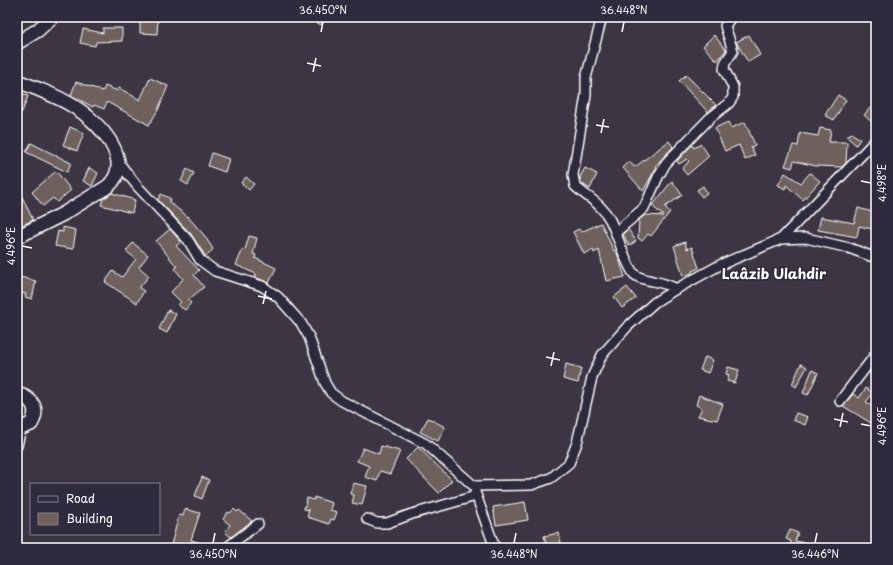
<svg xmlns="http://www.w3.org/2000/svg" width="893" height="565" font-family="'Playpen Sans',sans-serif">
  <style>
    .building { fill: #6e615c; stroke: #fff }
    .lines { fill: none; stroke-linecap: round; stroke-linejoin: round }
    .minor-casing { stroke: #fff; stroke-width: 12 }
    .secondary-casing { stroke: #fff; stroke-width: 16 }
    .minor { stroke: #2f2a3d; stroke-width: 9 }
    .secondary { stroke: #2f2a3d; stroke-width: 13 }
    .ticks { fill: none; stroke: #fff; stroke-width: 1.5 }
    .labels { text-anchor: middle; stroke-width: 3.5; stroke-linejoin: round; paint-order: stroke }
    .quarter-label { font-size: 14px; font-weight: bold; fill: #fff; stroke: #2f2a3d }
    .neatline { fill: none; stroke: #fff; stroke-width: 1.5 }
    .ticks-label { font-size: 10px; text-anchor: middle; fill: #fff }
  </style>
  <rect width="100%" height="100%" fill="#3c3543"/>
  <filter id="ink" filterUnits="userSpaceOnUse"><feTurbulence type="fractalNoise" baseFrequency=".025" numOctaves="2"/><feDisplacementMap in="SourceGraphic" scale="8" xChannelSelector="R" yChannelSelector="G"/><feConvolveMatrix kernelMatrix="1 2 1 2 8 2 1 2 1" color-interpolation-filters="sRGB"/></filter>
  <g filter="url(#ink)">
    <g class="building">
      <path d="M307 17H326L321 25Z"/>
      <path d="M140 18 158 19 157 34 140 33Z"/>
      <path d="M103 28H122V41L96 42 95 46 80 43 83 29 103 33Z"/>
      <path d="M714 35 726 50 717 61 703 46Z"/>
      <path d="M749 35 760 55 748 62 736 42Z"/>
      <path d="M686 75 716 105 708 112 679 81Z"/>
      <path d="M150 78 168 86 158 110 149 125 107 102 104 109 94 105 93 107 71 95 76 82 103 91 105 86 118 91 119 88 140 100Z"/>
      <path d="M17 91 28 96 22 112 17 110Z"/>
      <path d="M838 95 846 100 834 120 825 115Z"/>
      <path d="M871 107 876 111V126L864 115Z"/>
      <path d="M728 122 731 128 745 122 755 145 751 147 755 155 745 160 739 145 725 151 715 128Z"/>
      <path d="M70 127 84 133 77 151 63 145Z"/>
      <path d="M820 128 831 130 829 142H847L846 163 842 167 816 166 794 161 792 168 785 166 793 145 798 146 800 133 818 136Z"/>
      <path d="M851 133 860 139 856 145 847 137Z"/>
      <path d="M669 141 673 147 655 166 656 168 643 191 623 168 629 162 635 167Z"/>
      <path d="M31 143 71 163 67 172 26 152Z"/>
      <path d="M701 144 709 156 687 175 682 169 689 161 687 159 679 164 677 161 692 145 694 148Z"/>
      <path d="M212 153 229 159 225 172 208 166Z"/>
      <path d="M89 168 98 173 92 186 83 181Z"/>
      <path d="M585 168 597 174 590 189 581 183 580 177Z"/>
      <path d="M187 169 194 173 188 185 181 181Z"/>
      <path d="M56 171 71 190 57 202 53 198 43 206 32 192Z"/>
      <path d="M785 173 801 183 810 173 820 181 803 200 786 185 785 189 778 185Z"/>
      <path d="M246 177 254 184 249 190 241 183Z"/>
      <path d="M672 181 682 195 665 207 670 212 651 236 648 234 642 241 638 238 639 220 645 215 664 216 652 206Z"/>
      <path d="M17 186 33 220 21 226 17 218Z"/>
      <path d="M703 186 707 193 702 197 697 190Z"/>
      <path d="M112 193 135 200 132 213 101 205 103 199Z"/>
      <path d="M161 194 171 199 169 202 188 217 204 235 213 249 206 257 191 234 158 200Z"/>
      <path d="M858 208 876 213 872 229 859 226 857 237 818 230 821 217 854 223Z"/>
      <path d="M601 223 614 251 616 250 625 277 606 281 599 250 594 253 593 250 584 254 573 232 579 229 581 232Z"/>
      <path d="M63 227 76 230 73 249 55 246 58 231 63 232Z"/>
      <path d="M170 229 181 242 176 246 199 270 194 275 204 287 188 300 191 303 185 310 178 305 181 302 171 292 183 279 175 269 177 267 156 241Z"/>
      <path d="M628 229 636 241 629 246 623 234Z"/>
      <path d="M249 236 257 238 253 254 256 255 255 258 276 268 269 283 255 277 256 274 236 265 243 249 245 250Z"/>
      <path d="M685 242 687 249 692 247 699 268 692 271V273L683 276 674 246Z"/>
      <path d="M133 243 148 255 139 267 149 276 139 288 144 291 137 303 105 282 113 271 122 277 136 259 126 251Z"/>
      <path d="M20 277 36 281 32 299 25 297 26 294 17 292V280L19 281Z"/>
      <path d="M627 287 636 298 622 308 614 297Z"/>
      <path d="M168 310 176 314 167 333 159 329Z"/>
      <path d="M705 357 713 360 708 373 700 370Z"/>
      <path d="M566 364 581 368 578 383 563 379Z"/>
      <path d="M801 364 807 367 796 387 792 384Z"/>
      <path d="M876 364V376L869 372Z"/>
      <path d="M728 367 739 370 735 383 727 381 729 375 726 374Z"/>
      <path d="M812 370 818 373 808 395 803 393Z"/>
      <path d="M866 388 873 393 866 402 876 408V426L843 406 853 394 859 398Z"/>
      <path d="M699 395 723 404 717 420 698 416 702 408 696 405Z"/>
      <path d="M796 413 808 417 805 425 793 420Z"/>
      <path d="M428 418 445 427 438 441 420 432Z"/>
      <path d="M381 446 400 451 390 474 380 471 377 481 365 477 369 466 357 461 363 448 379 454Z"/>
      <path d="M418 447 452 480 439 493 406 459Z"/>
      <path d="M202 477 209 480 202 499 195 496Z"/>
      <path d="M353 483 367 486 362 505 352 503 354 495 350 494Z"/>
      <path d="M314 497 332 503 330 510 337 512 334 520 331 519 329 524 307 517 309 510 304 509 307 498 314 500Z"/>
      <path d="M525 502 528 520 496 525 493 507Z"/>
      <path d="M185 509 200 513 191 540 211 546V548H182L171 545 179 515 183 516Z"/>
      <path d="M234 509 237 512 239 510 252 521 231 537 225 532 230 525 223 519 228 512 230 513Z"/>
      <path d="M790 530 798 533 795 541 812 544V548H790L791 541 786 539Z"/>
      <path d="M559 533 562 548H547L544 536Z"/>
    </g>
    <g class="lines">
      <defs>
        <g id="minor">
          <path d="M602 17 586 78V95L573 175 575 186C589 199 601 203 610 220 616 231 627 267 634 274 642 282 663 280 676 289"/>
          <path d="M119 163 138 187 188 240 200 260 215 271 262 286 278 297 301 323 309 337 325 383 331 393 342 401 426 444 474 486 531 485 551 478 569 463 577 443 592 377 602 355 627 327 655 302 676 289 720 265 781 239 876 140"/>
          <path d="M616 232 644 208 658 177 666 163 710 118 729 103 733 97V87L724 69 725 63 733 51 725 26 731 17"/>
          <path d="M781 239 806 238 849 248 876 258"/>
          <path d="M840 401 876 354"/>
          <path d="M17 446 21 428"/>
          <path d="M475 492 495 548"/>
          <path d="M367 519 377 523H387L412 514 476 496"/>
          <path d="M226 548 258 524"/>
        </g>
        <g id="secondary">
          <path d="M17 43 38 30 52 17"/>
          <path d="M17 81C36 88 55 95 73 106 97 120 138 162 107 187L63 214 17 237"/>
          <path d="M17 394C32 398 40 409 31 424L21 428 17 427"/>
        </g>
      </defs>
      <use href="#minor" class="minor-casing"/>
      <use href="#secondary" class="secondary-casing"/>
      <use href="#minor" class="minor"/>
      <use href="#secondary" class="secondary"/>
    </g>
  </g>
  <path class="ticks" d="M321 32 323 22M622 32 624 22M307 63 321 66M313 72 316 58M596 125 609 127M601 133 604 119M861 181 871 183M22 246 32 248M258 296 272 299M263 304 266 291M546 357 560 360M551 366 554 352M834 419 848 422M861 424 871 426M840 427 843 413M213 543 215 533M514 543 516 533M815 543 817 533"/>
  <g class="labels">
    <g class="quarter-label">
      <text x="774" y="279">Laâzib Ulahdir</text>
    </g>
  </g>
  <rect width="893" height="565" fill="none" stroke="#2f2a3d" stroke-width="44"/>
  <rect x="30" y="483" width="130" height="52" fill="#2f2a3d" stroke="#827f8b"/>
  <rect x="38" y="496" width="20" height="6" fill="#2f2a3d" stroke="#827f8b"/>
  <text x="66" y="503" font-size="12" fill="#ffffff">Road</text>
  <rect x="38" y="513" width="20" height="12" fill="#6e615c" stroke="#827f8b"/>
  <text x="66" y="523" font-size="12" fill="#ffffff">Building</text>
  <rect x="22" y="22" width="849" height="521" class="neatline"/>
  <g class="ticks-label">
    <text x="323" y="14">36.450°N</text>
    <text x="624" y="14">36.448°N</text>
    <text transform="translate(882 183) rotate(-90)" y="4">4.498°E</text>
    <text transform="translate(11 246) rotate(-90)" y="4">4.496°E</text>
    <text transform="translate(882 426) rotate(-90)" y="4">4.496°E</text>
    <text x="213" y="558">36.450°N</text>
    <text x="514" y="558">36.448°N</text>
    <text x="815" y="558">36.446°N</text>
  </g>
</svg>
